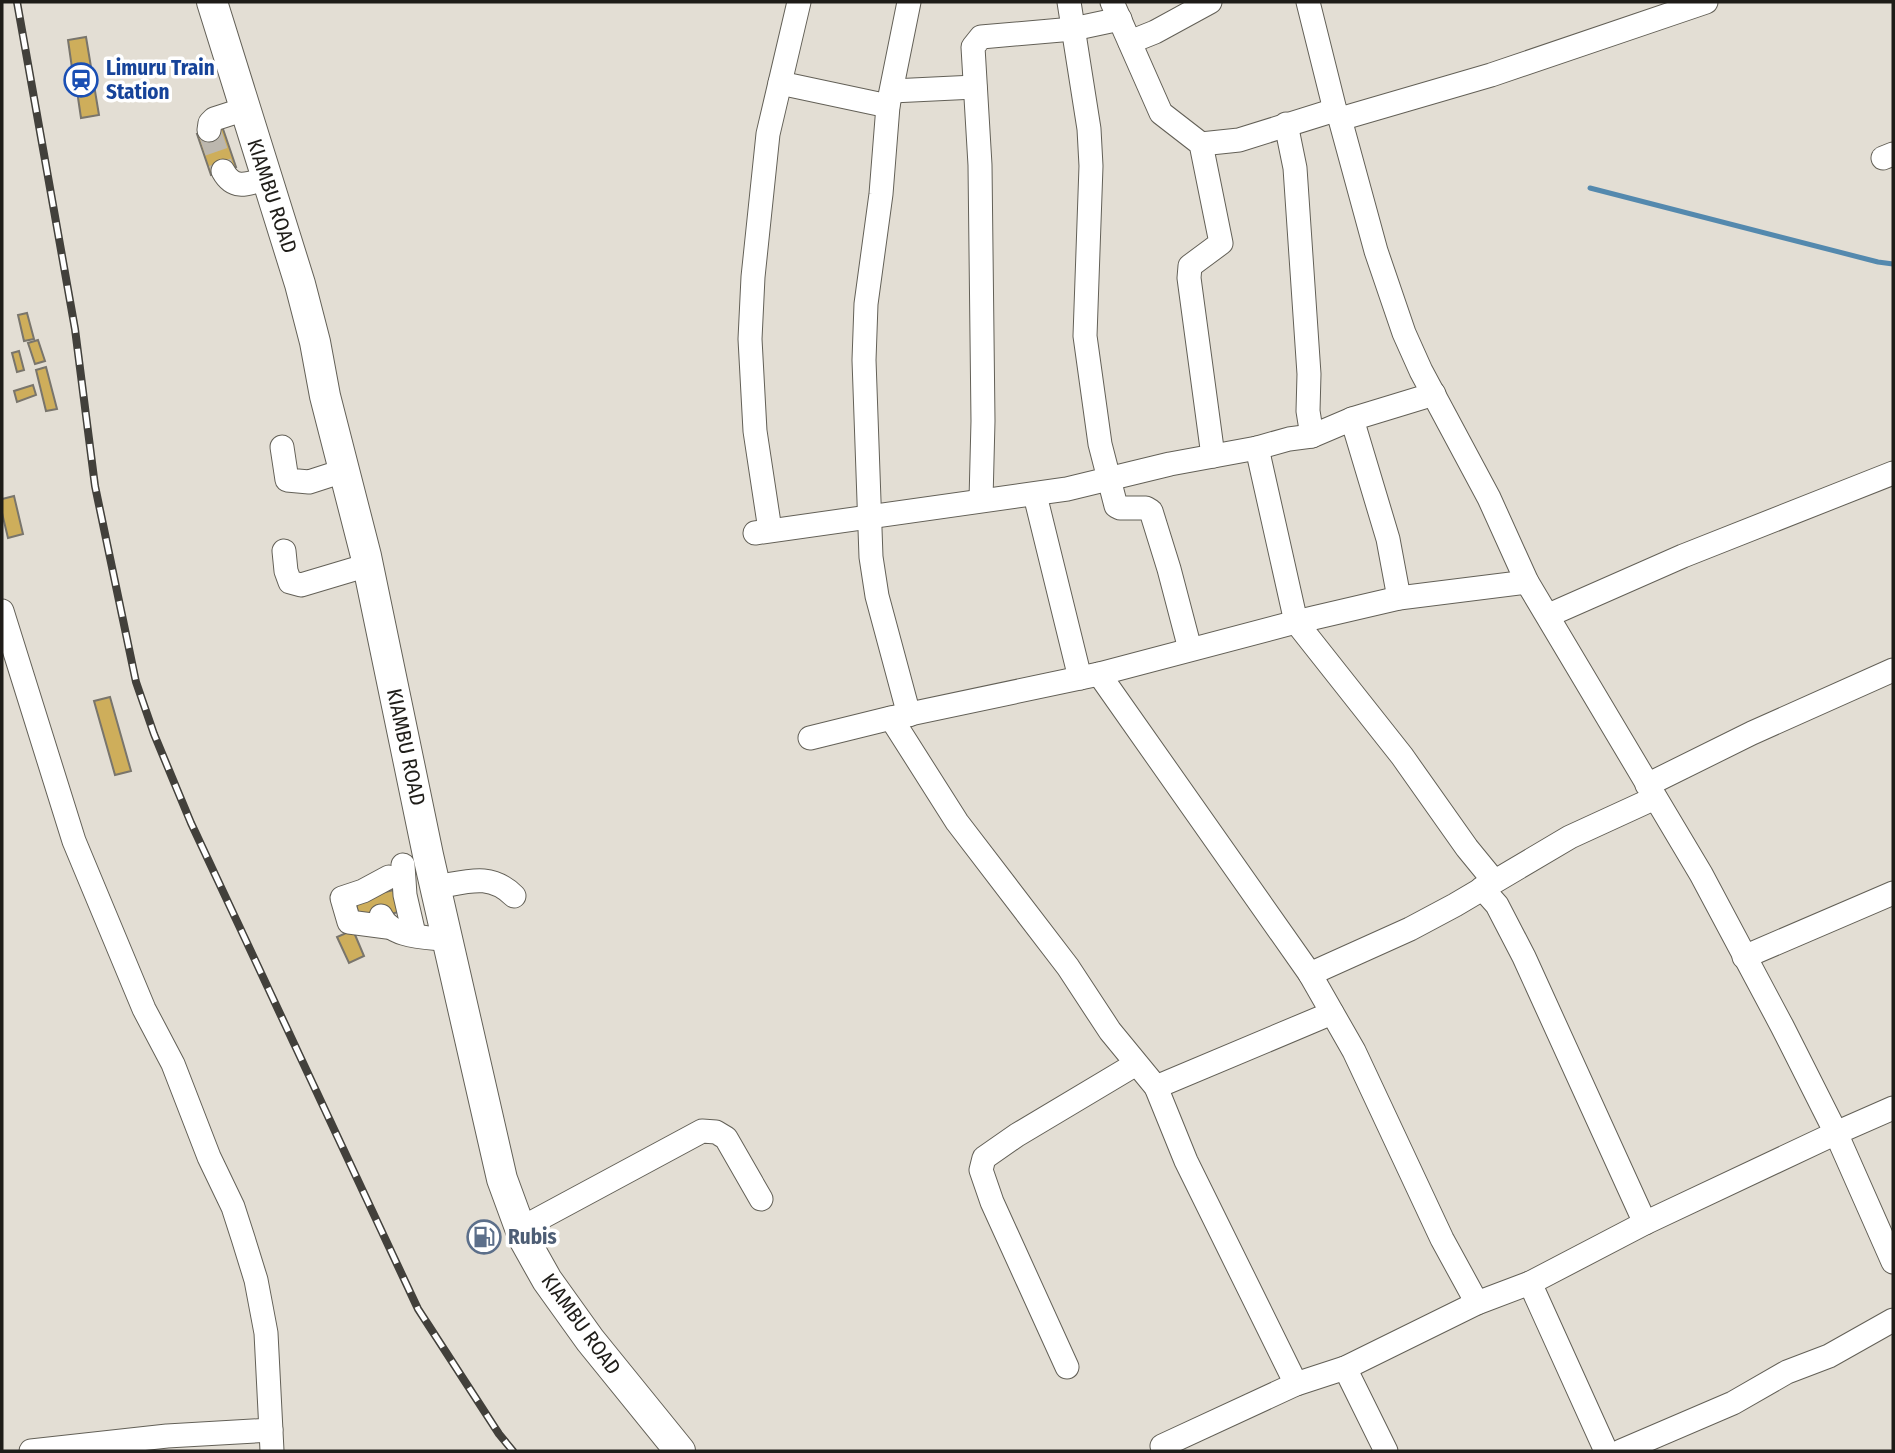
<svg xmlns="http://www.w3.org/2000/svg" width="1895" height="1453" font-family="'Fira Sans Condensed',sans-serif">
  <style>
    .lines { fill: none; stroke-linecap: round; stroke-linejoin: round }
    .stream { stroke: #5489ae; stroke-width: 5 }
    .building { fill: #ceae5b; stroke: #79756c; stroke-width: 2 }
    .minor-tunnel { stroke: #bcb7ae; stroke-width: 23; stroke-dasharray: 23 11; stroke-linecap: butt }
    .minor-casing { stroke: #636057; stroke-width: 25 }
    .major-casing { stroke: #636057; stroke-width: 32 }
    .minor { stroke: #fff; stroke-width: 23 }
    .major { stroke: #fff; stroke-width: 30 }
    .rail-casing { stroke: #42403b; stroke-width: 8 }
    .rail { stroke: #fff; stroke-width: 5; stroke-dasharray: 16; stroke-linecap: butt }
    .labels { text-anchor: middle; stroke-width: 7; stroke-linejoin: round; paint-order: stroke }
    .transit-label { font-size: 21px; font-weight: bold; fill: #164399; stroke: #fff; text-anchor: start }
    .street-label { font-size: 21px; fill: #1e1c18; stroke: #fff }
    .service-label { font-size: 21px; font-weight: bold; fill: #4e5e75; stroke: #fff; text-anchor: start }
  </style>
  <rect width="100%" height="100%" fill="#e3ded4"/>
  <g class="lines">
    <path class="stream" d="M1590 188 1878 262 1893 264"/>
  </g>
  <g class="building">
    <path d="M86 37 99 115 81 118 76 84 70 85 68 76 73 75 68 40Z"/>
    <path d="M222 126 236 167 211 175 197 134Z"/>
    <path d="M27 313 34 339 24 341 18 315Z"/>
    <path d="M38 340 45 361 35 364 28 343Z"/>
    <path d="M19 351 24 370 17 372 12 353Z"/>
    <path d="M46 367 57 409 46 411 36 370Z"/>
    <path d="M33 385 36 395 17 402 14 391Z"/>
    <path d="M14 496 23 534 8 538 2 513V499Z"/>
    <path d="M110 697 131 771 115 775 94 701Z"/>
    <path d="M398 889 403 911 360 921 355 899Z"/>
    <path d="M353 930 364 956 349 963 337 937Z"/>
  </g>
  <g class="lines">
    <path class="minor-tunnel" d="M209 130 223 171"/>
    <defs>
      <g id="minor">
        <path d="M909 2 888 106 881 194 866 304 864 360 871 557 877 596 909 715"/>
        <path d="M1069 2 1089 129 1091 166 1085 336 1100 444 1116 506 1120 508H1146L1151 511 1169 569 1190 649"/>
        <path d="M1112 2 1161 113 1201 144 1221 243 1190 266 1189 278 1213 456"/>
        <path d="M1308 2 1335 110 1340 119 1376 251 1404 333 1421 371 1489 498 1527 582 1701 874 1782 1026 1836 1133 1893 1262"/>
        <path d="M1130 42 1155 32 1210 2"/>
        <path d="M780 83 888 106"/>
        <path d="M892 91 975 87"/>
        <path d="M1340 119 1491 75 1706 2"/>
        <path d="M1286 124 1295 168 1309 374 1308 411 1312 436"/>
        <path d="M209 130 210 123 214 119 245 109"/>
        <path d="M1201 144 1239 140 1335 110"/>
        <path d="M1883 158 1893 154"/>
        <path d="M223 171C234 191 248 184 267 178"/>
        <path d="M1352 419 1434 394"/>
        <path d="M282 447 287 480 309 482 343 471"/>
        <path d="M1257 448 1296 622 1402 756 1467 848 1494 881"/>
        <path d="M1035 495 1080 678"/>
        <path d="M981 500 983 421 980 165 973 47 981 37 1073 29 1120 19"/>
        <path d="M770 530 755 431 750 339 753 277 768 134 799 2"/>
        <path d="M755 533 1067 489 1170 464 1257 448 1289 439 1312 436 1352 419 1388 539 1399 598"/>
        <path d="M284 551 286 571 290 582 301 585 368 565"/>
        <path d="M2 611 74 841 144 1009 173 1064 209 1157 233 1207 243 1238 256 1280 266 1333 272 1451"/>
        <path d="M1549 615 1683 556 1893 473"/>
        <path d="M1099 674 1310 974 1354 1051 1442 1239 1477 1303"/>
        <path d="M891 718 957 822 1068 967 1110 1031 1156 1087 1186 1161 1296 1384"/>
        <path d="M810 738 891 718 1099 674 1296 622 1399 598 1527 582"/>
        <path d="M1647 785 1752 733 1893 670"/>
        <path d="M403 865 405 895 414 934"/>
        <path d="M436 887C467 882 490 872 514 896"/>
        <path d="M1482 888 1497 905 1524 957 1645 1223"/>
        <path d="M381 916C391 938 427 937 449 940"/>
        <path d="M387 927 349 922 342 898 363 891 389 877"/>
        <path d="M1744 957 1893 893"/>
        <path d="M1310 974 1410 929 1455 905 1570 837 1655 798"/>
        <path d="M1156 1087 1332 1013"/>
        <path d="M520 1229 702 1131 716 1132 726 1138 761 1199"/>
        <path d="M1530 1283 1606 1451"/>
        <path d="M1067 1367 992 1202 981 1170 984 1158 1017 1135 1136 1064"/>
        <path d="M1345 1368 1386 1451"/>
        <path d="M31 1451 167 1436 271 1430"/>
        <path d="M1164 1451 1162 1446 1296 1384 1345 1368 1477 1303 1530 1283 1645 1223 1836 1133 1893 1108"/>
        <path d="M1621 1451 1733 1403 1787 1372 1829 1356 1893 1320"/>
      </g>
      <path id="major" d="M212 2 300 284 315 342 325 396 366 556 428 855 502 1179 524 1239 547 1280 590 1340 680 1451"/>
    </defs>
    <use href="#minor" class="minor-casing"/>
    <use href="#major" class="major-casing"/>
    <use href="#minor" class="minor"/>
    <use href="#major" class="major"/>
    <defs>
      <path id="rail" d="M17 2 75 329 95 486 136 682 154 734 191 823 418 1309 499 1434 513 1451"/>
    </defs>
    <use href="#rail" class="rail-casing"/>
    <use href="#rail" class="rail"/>
  </g>
  <defs>
    <symbol id="station-ring" viewBox="-11 -11 22 22"><circle r="9.5" fill="#fff" stroke="#1a4fb4" stroke-width="1.5"/><path d="M-3-6H3Q5-6 5-4V2Q5 4 3 4L4.5 6H3L1.5 4h-3L-3 6H-4.5L-3 4Q-5 4-5 2V-4Q-5-6-3-6ZM-3.5-4v3h7v-3ZM-3.5 1v1.5H-2V1ZM2 1v1.5H3.5V1Z" fill="#1a4fb4"/></symbol>
    <symbol id="fuel-ring" viewBox="-11 -11 22 22"><circle r="9.5" fill="#fff" stroke="#5c6f8a" stroke-width="1.5"/><path d="M-5.5-6h7V0h2V4h1.3V-2.5L3-4.5l.8-.8L6-3V5H2.5V1h-1V6h-7ZM-4.2-4.7v3.2H.2V-4.7Z" fill="#5c6f8a"/></symbol>
  </defs>
  <g fill-rule="evenodd">
    <use href="#station-ring" x="62" y="61" width="38" height="38"/>
    <use href="#fuel-ring" x="465" y="1218" width="38" height="38"/>
  </g>
  <g class="labels">
    <g class="transit-label">
      <text x="106" y="75">Limuru Train<tspan x="106" dy="24">Station</tspan></text>
    </g>
    <g class="street-label">
      <text transform="translate(272 196) rotate(72)" y="7">KIAMBU ROAD</text>
      <text transform="translate(406 747) rotate(78)" y="7">KIAMBU ROAD</text>
      <text transform="translate(581 1324) rotate(54)" y="7">KIAMBU ROAD</text>
    </g>
    <g class="service-label">
      <text x="508" y="1244">Rubis</text>
    </g>
  </g>
  <rect width="1895" height="1453" fill="none" stroke="#1e1c18" stroke-width="7"/>
</svg>
